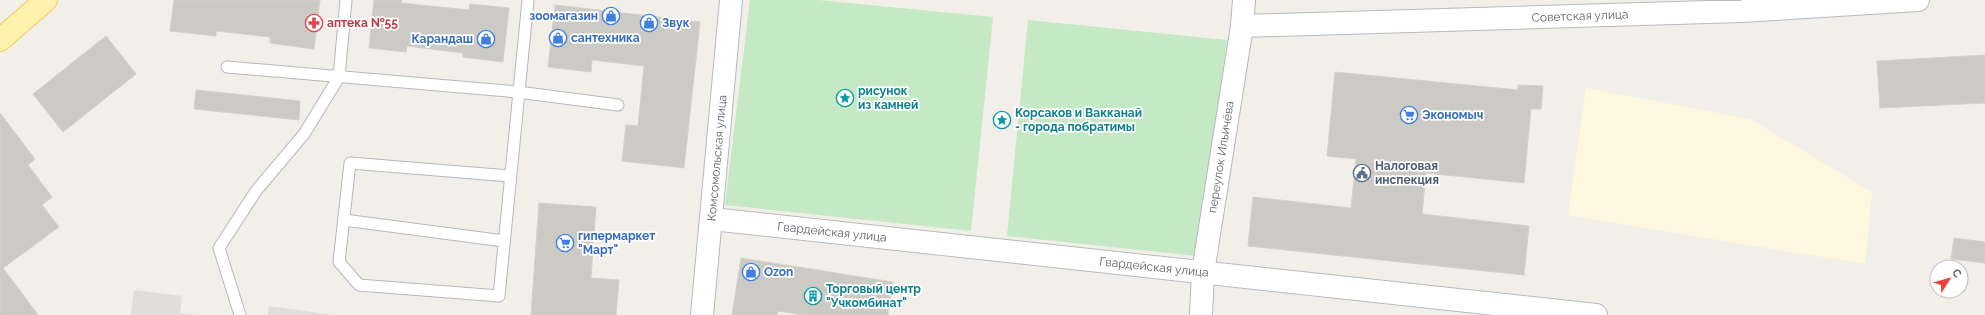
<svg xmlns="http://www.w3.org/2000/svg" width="1985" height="315" font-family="Raleway,sans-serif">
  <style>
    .commercial { fill: #fef7e0 }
    .industrial { fill: #e0deda }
    .green { fill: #c5e8c5 }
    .building { fill: #cccac5; stroke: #d6d1c6 }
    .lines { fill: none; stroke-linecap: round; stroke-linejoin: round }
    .lane-casing { stroke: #b5b8bc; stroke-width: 13 }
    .street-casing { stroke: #b5b8bc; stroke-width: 24 }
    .secondary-casing { stroke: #b6babf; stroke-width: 24 }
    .primary-casing { stroke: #f2c960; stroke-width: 24 }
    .lane { stroke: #fff; stroke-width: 11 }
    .street { stroke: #fff; stroke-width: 22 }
    .secondary { stroke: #fff; stroke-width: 22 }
    .primary { stroke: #fff2af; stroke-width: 22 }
    .labels { text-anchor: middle; stroke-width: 3.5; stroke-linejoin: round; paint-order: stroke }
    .shop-label { font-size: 12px; font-weight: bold; fill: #366cbe; stroke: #fff; text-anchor: start }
    .street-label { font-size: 12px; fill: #5f6368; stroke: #fff }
    .health-label { font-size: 12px; font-weight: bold; fill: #be3a42; stroke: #fff; text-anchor: start }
    .culture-label { font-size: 12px; font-weight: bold; fill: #0d838f; stroke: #fff; text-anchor: start }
    .service-label { font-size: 12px; font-weight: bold; fill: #4e5e75; stroke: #fff; text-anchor: start }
  </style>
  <rect width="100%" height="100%" fill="#f1efe8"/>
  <path class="commercial" d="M1586 88 1750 119 1872 192 1865 264 1568 215Z"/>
  <g class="industrial">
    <path d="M134 290 182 296 180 313 194 315H131Z"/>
    <path d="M269 306 334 315H268Z"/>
  </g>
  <g class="green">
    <path d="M750 0H818L993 17 971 231 725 205Z"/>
    <path d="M1028 20 1227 40 1197 256 1007 236Z"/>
  </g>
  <g class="building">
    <path d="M174 0H320L314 49 270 43V37L216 31V36L170 31Z"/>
    <path d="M374 0H402L401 3 469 10 470 4 509 8 503 62 463 57V53L407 46 406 52 369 48Z"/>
    <path d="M555 5 700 22 684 168 622 161 626 125 638 126 644 66 592 60 591 72 548 67Z"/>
    <path d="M106 36 136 74 63 132 33 94Z"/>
    <path d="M1985 55V103L1880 108 1877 61Z"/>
    <path d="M1335 72 1518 90V85L1543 86 1541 109H1531L1524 183 1426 173 1422 214 1529 226 1524 275 1248 246 1253 197 1351 208 1356 159 1327 156Z"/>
    <path d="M196 90 300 101 299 120 194 109Z"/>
    <path d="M0 113 35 159 28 165 52 197 42 205 59 227 3 268 38 315H0Z"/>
    <path d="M539 203 596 207 591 278 619 280 616 315H531Z"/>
    <path d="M1954 238 1985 242V263L1951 259Z"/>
    <path d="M741 258 893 282 888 315H804L778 311 777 315H732Z"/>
  </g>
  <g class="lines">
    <defs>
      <g id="lane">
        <path d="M227 67 518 92 618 105"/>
        <path d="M510 176 350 163 339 262 359 285 499 296 528 0"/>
        <path d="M344 220 504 241"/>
        <path d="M240 315 219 248 256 191 304 134 339 77 346 0"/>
      </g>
      <path id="street" d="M1201 315 1203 272 1242 26 1244 0"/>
      <g id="secondary">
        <path d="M1242 26 1742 11 1918 0"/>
        <path d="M712 219 1596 315"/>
        <path d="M702 315 731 0"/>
      </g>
      <path id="primary" d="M0 40 46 0"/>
    </defs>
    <use href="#lane" class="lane-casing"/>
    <use href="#street" class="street-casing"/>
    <use href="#secondary" class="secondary-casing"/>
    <use href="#primary" class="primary-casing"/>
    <use href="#lane" class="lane"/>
    <use href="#street" class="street"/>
    <use href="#secondary" class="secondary"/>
    <use href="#primary" class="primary"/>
  </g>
  <defs>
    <symbol id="shop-ring" viewBox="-11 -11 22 22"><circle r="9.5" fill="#fff" stroke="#3f7fe0" stroke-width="1.5"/><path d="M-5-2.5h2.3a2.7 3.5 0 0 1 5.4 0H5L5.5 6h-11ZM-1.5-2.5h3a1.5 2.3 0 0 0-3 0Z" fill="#3f7fe0"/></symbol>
    <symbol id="pharmacy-ring" viewBox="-11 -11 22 22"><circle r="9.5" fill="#fff" stroke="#e0444e" stroke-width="1.5"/><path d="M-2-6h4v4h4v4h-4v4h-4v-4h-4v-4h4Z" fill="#e0444e"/></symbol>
    <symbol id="sight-ring" viewBox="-11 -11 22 22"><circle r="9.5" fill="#fff" stroke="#0f9aa8" stroke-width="1.5"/><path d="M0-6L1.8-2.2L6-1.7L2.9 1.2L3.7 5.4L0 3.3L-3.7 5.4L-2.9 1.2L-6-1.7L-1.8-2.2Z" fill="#0f9aa8"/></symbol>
    <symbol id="supermarket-ring" viewBox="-11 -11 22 22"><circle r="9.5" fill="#fff" stroke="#3f7fe0" stroke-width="1.5"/><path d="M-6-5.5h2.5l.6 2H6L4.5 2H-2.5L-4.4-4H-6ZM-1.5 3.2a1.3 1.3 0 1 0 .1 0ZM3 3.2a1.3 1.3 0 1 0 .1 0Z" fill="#3f7fe0"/></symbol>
    <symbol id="civic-ring" viewBox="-11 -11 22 22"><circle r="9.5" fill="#fff" stroke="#5c6f8a" stroke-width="1.5"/><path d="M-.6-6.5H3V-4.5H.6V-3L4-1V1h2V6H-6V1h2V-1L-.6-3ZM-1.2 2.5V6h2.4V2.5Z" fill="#5c6f8a"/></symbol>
    <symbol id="building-ring" viewBox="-11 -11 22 22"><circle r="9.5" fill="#fff" stroke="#0f9aa8" stroke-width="1.5"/><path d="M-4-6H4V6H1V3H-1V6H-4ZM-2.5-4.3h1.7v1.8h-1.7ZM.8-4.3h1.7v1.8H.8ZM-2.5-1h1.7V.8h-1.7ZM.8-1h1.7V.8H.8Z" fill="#0f9aa8"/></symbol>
  </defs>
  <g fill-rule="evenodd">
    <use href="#shop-ring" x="601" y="6" width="20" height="20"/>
    <use href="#pharmacy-ring" x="304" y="13" width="20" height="20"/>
    <use href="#shop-ring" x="639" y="13" width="20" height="20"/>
    <use href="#shop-ring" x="548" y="28" width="20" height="20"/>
    <use href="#shop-ring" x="476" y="29" width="20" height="20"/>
    <use href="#sight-ring" x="835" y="88" width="20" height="20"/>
    <use href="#supermarket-ring" x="1399" y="105" width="20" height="20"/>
    <use href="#sight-ring" x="992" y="110" width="20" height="20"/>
    <use href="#civic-ring" x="1352" y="163" width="20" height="20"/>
    <use href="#supermarket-ring" x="555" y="233" width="20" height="20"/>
    <use href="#shop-ring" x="741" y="262" width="20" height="20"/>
    <use href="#building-ring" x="803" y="286" width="20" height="20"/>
  </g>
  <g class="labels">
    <g class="shop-label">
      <text x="598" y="20" text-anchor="end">зоомагазин</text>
      <text x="662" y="27">Звук</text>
      <text x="571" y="42">сантехника</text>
      <text x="473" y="43" text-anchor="end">Карандаш</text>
      <text x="1422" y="119">Экономыч</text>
      <text x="578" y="240">гипермаркет<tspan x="578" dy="14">"Март"</tspan></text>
      <text x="764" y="276">Ozon</text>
    </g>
    <g class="street-label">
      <text transform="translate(1580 16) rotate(-2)" y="4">Советская улица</text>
      <text transform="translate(1221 157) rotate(-81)" y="4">переулок Ильичёва</text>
      <text transform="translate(717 158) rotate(-85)" y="4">Комсомольская улица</text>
      <text transform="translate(832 232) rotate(6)" y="4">Гвардейская улица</text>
      <text transform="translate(1154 267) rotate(6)" y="4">Гвардейская улица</text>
    </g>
    <g class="health-label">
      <text x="327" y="27">аптека №55</text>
    </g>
    <g class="culture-label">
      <text x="858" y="95">рисунок<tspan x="858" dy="14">из камней</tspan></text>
      <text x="1015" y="117">Корсаков и Вакканай<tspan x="1015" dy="14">- города побратимы</tspan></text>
      <text x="826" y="293">Торговый центр<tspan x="826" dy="14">"Учкомбинат"</tspan></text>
    </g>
    <g class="service-label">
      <text x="1375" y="170">Налоговая<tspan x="1375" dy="14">инспекция</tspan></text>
    </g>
  </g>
  <g transform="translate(1949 279) rotate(53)"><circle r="19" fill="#ffffff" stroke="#bfc1c3"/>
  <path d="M0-3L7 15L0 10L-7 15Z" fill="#ea4335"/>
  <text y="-6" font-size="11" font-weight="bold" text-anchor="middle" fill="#5f6368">С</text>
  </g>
</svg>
